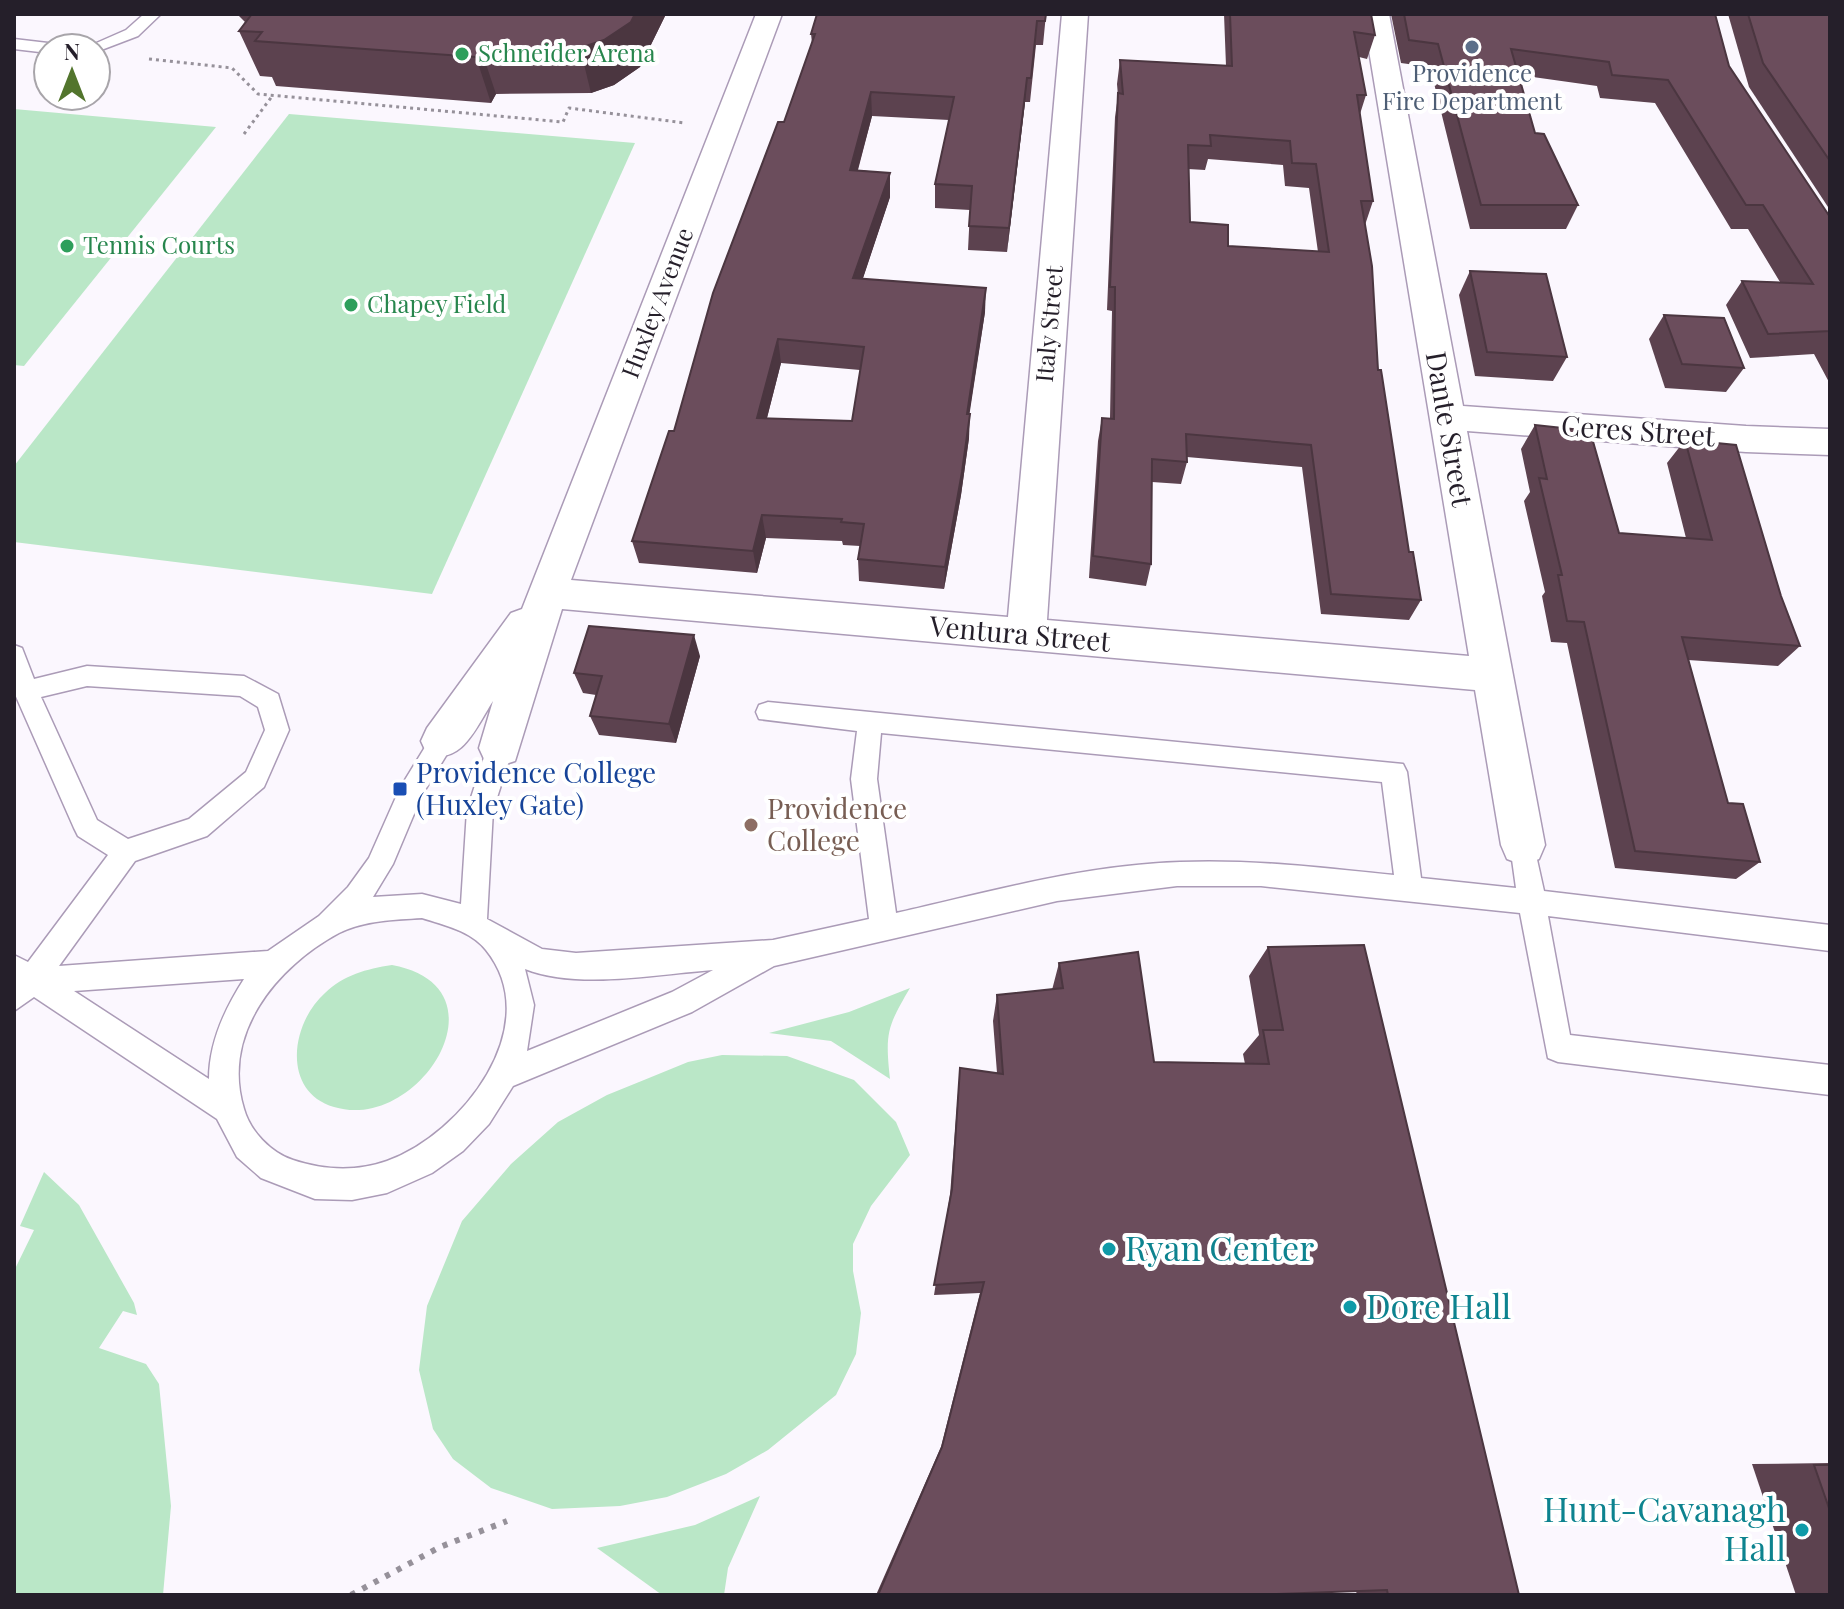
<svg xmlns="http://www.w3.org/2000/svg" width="1844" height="1609" font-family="'Playfair Display',serif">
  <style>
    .green { fill: #bae7c7 }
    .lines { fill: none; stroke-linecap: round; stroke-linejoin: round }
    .service-casing { stroke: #ab9bb7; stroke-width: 3 }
    .minor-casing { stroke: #ab9bb7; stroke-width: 3 }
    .path-far1 { stroke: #96919a; stroke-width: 3; stroke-dasharray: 3 4; stroke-linecap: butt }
    .path { stroke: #96919a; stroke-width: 6; stroke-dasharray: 5 8; stroke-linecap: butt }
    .service { fill: #fff; fill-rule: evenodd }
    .minor { fill: #fff; fill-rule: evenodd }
    .wall { fill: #5c424f; fill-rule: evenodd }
    .shaded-wall { fill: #4b3640 }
    .building { fill: #6b4d5c; stroke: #4b3640; stroke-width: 2; fill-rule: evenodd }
    .service-dot { fill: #5c6f8a; stroke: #fff; stroke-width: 3 }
    .leisure-dot { fill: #2e9e5b; stroke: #fff; stroke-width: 3 }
    .transit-dot { fill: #1a4fb4; stroke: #fff; stroke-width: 3 }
    .education-dot { fill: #8d6e63; stroke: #fff; stroke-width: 3 }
    .culture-dot { fill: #0f9aa8; stroke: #fff; stroke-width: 3 }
    .labels { text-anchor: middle; stroke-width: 8; stroke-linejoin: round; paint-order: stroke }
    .far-leisure-label { font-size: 24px; fill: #27864d; stroke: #fff; text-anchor: start }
    .far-service-label { font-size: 24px; fill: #4e5e75; stroke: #fff }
    .far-street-label { font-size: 24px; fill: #251f2a; stroke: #fff }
    .street-label { font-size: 28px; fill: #251f2a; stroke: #fff }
    .transit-label { font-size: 28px; fill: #164399; stroke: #fff; text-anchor: start }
    .education-label { font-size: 28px; fill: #785e54; stroke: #fff; text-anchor: start }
    .near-culture-label { font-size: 34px; fill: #0d838f; stroke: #fff; text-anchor: start }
  </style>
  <rect width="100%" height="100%" fill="#fbf7fe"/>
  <g class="green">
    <path d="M14 109 216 127 24 366 14 365Z"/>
    <path d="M289 114 635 143 432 594 14 542V466Z"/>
    <path d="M392 965C511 987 419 1133 334 1107 281 1091 291 1023 325 993 344 975 366 969 392 965Z"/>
    <path d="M910 988C887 1027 885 1033 890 1079L831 1041 769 1033 849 1012Z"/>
    <path d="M722 1055 787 1056 854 1080 896 1122 910 1155 871 1206 853 1244V1271L861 1313 856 1354 836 1395 768 1450 726 1474 667 1497 620 1506 552 1509 491 1488 453 1459 433 1429 419 1370 427 1306 462 1221 511 1164 558 1122 607 1095 644 1080 688 1062Z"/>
    <path d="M44 1172 79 1205 134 1303 137 1315 123 1311 99 1348 146 1364 159 1384 171 1506 163 1595H14V1271L34 1230 20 1226Z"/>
    <path d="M760 1496 728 1568 724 1595H662L597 1548 695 1525Z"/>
  </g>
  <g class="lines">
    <defs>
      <g id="service">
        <path d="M144 14H161L138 36 96 52V48H85L126 30Z"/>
        <path d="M14 39 48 43 56 48H48V53L14 49Z"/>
        <path d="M14 645 22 648 34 679 87 666 244 676 278 694 289 730 264 787 207 836 135 861 59 966 268 951 319 916 348 887 369 858 400 788 433 734 442 730 451 734 455 741 422 795 393 864 373 897 422 894 461 904 467 810 487 748 491 740 500 737 509 740 513 748 493 810 487 919 542 949 576 953 773 940 869 919 851 779 857 731 759 719 756 712 759 705 768 702 1403 764 1407 772 1421 878 1516 888 1510 845 1514 837 1523 833 1532 837 1544 891 1830 925V951L1548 916 1570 1035 1830 1065V1095L1558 1062 1548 1058 1520 913 1261 886H1177L1057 901 774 966 692 1012 513 1086 489 1124 463 1151 432 1173 387 1193 352 1200 315 1199 261 1178 237 1157 217 1119 34 997 14 1011V955L28 962 108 855 78 836 74 828 14 692ZM87 686 240 696 258 707 265 730 246 772 189 819 128 839 97 820 41 697ZM881 733 1382 782 1394 875C1322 868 1252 859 1180 862 1084 865 989 892 896 913L877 779ZM422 918C444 925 471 931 486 950 547 1026 461 1135 387 1161 356 1172 323 1170 293 1160 271 1153 250 1131 244 1109 221 1034 276 967 339 933 365 920 394 920 422 918ZM525 969C578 990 657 974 713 970L672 992 527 1051 534 1005ZM244 979C224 1010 209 1043 209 1079L74 991Z"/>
      </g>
      <path id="minor" d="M756 14H782L571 580 1008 617 1062 14H1088L1047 620 1469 656 1363 14H1389L1463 406 1746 426 1830 429V455L1746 452 1467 431 1545 845 1539 859 1523 865 1507 859 1501 845 1475 690 562 609 515 761 500 766 485 761 479 748 493 701C476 727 462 766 427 754L421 741 427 728 511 613 522 609Z"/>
    </defs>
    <use href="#service" class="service-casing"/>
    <use href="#minor" class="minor-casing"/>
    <g class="path-far1">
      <path d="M149 59 232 68 258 94 563 122 569 108 685 123"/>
      <path d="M244 134 273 95"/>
    </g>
    <path class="path" d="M351 1595 440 1547 507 1521"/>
    <use href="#service" class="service"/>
    <use href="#minor" class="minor"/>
  </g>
  <g class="wall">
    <path d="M237 14H666L640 67 614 85 591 93 496 94 491 103 276 86 272 77 260 76 239 31 245 22Z"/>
    <path d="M1046 14 1043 45H1036L1030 102H1025L1007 252 968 250 970 210 935 208V184L949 120 872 116 858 170 890 173V197L863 278 985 312 969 414V438L961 495 944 589 859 581 858 559 860 546 843 545 842 541 766 538 757 573 639 563 632 541 674 431 812 43 811 34ZM781 363 860 370 852 421 767 418Z"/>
    <path d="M1224 14H1371L1375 35 1367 59 1359 57 1366 95 1360 114 1373 201 1365 225 1378 370 1409 552 1421 600 1409 620 1321 614 1302 467 1187 457V462L1181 484 1152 482 1151 564 1146 586 1089 578 1098 441 1102 418H1110L1112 311 1107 310 1115 117 1118 96 1117 84 1120 60 1226 66ZM1208 159 1283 165 1285 186 1309 188 1318 252 1228 246 1190 222 1188 169 1205 170Z"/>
    <path d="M1391 14H1715L1729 66 1830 217V384L1814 354 1750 358 1726 305 1742 281 1780 282 1748 229H1731L1655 103 1600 98 1597 86 1518 75 1535 133 1578 205 1566 229H1470L1430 67 1401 63Z"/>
    <path d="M1728 14H1830V210L1749 87Z"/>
    <path d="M1470 271 1567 357 1553 381 1475 376 1459 295Z"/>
    <path d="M1664 315 1744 368 1726 392 1665 388 1649 339Z"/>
    <path d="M1535 425 1619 533 1686 538 1667 463 1685 440 1781 596 1800 646 1778 666 1688 660 1728 803 1760 862 1736 879 1615 868 1567 643 1551 642 1542 596 1545 592 1524 501 1530 492 1521 449Z"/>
    <path d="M700 656 676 743 599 735 590 716 596 695 583 693 574 673Z"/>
    <path d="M1268 947 1519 1595H1357L1356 1591 1252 1595H876L941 1447 980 1293 934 1295 950 1195 960 1068 997 1073 993 1021 997 995 1052 990 1059 963 1154 1062 1245 1064 1243 1054 1259 1035 1249 976Z"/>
    <path d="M1830 1463V1595H1796L1752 1464Z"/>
  </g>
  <g class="shaded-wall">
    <path d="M635 14H666L640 67 614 85 591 93 580 48Z"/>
    <path d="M481 49 496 94 491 103 476 57Z"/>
    <path d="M1027 78 1025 102 1007 252 1009 228Z"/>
    <path d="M871 92 872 116 851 194 850 170Z"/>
    <path d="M890 173V197L855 302 853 278Z"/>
    <path d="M986 288 985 312 966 437 967 414Z"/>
    <path d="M778 339 781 363 761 441 757 418Z"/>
    <path d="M970 414 969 438 961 495 944 589 945 567Z"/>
    <path d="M762 515 766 538 757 573 753 551Z"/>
    <path d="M694 635 700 656 676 743 669 724Z"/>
  </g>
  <g class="building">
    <path d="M252 14H635L631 22 604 40 580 48 481 49 476 57 255 41 262 32 239 31Z"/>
    <path d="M817 14H1046L1045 21H1037L1031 78H1027L1009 228 969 226 972 186 935 184 954 97 871 92 850 170 890 173 853 278 986 288 967 414H970L962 472 945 567 858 559 864 524 841 522 842 519 762 515 753 551 632 541 669 431H674L713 293 778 122H784L815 34H811ZM778 339 864 347 852 421 757 418Z"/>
    <path d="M1230 14H1371L1375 35 1354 32 1366 95H1357L1373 201H1361L1372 266 1378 370H1381L1382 376 1409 552H1413L1421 600 1331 594 1311 445 1186 434 1187 462 1152 459 1151 564 1093 556 1102 418 1114 419 1115 287H1110L1118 93 1123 94 1120 60 1232 66ZM1210 135 1290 141 1292 163 1316 164 1329 252 1228 246V225L1190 222 1188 145 1211 146Z"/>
    <path d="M1404 14H1715L1729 66 1830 217V331L1768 334 1742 281 1813 284 1763 205H1746L1668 80 1612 75 1609 62 1511 49 1535 133 1544 134 1578 205H1481L1438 44 1409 40Z"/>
    <path d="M1748 14H1830V161L1763 63Z"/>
    <path d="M1470 271 1546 274 1567 357 1487 352Z"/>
    <path d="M1664 315 1724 318 1744 368 1682 364Z"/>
    <path d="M1535 425 1590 431 1619 533 1712 540 1685 440 1736 445 1781 596 1800 646 1682 637 1728 803 1743 804 1760 862 1635 851 1584 622 1567 621 1558 575H1562L1539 478 1547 479Z"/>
    <path d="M589 626 694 635 669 724 590 716 602 676 574 673Z"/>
    <path d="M1364 945 1519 1595H1388L1387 1590 1252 1595H878L942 1447 984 1282 934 1285 952 1189 960 1068 1003 1074 997 995 1063 988 1059 963 1138 952 1154 1062 1269 1064 1263 1030H1283L1268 947Z"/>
    <path d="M1814 1465H1830V1511Z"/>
  </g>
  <circle class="service-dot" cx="1472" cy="47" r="8"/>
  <g class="leisure-dot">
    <circle cx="462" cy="54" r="8"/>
    <circle cx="67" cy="246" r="8"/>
    <circle cx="351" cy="305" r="8"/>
  </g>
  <rect class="transit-dot" x="392" y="781" width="16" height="16" rx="4"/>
  <circle class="education-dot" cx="751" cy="825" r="8"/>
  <g class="culture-dot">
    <circle cx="1109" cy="1249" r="8"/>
    <circle cx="1350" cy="1307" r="8"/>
    <circle cx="1802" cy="1530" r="8"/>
  </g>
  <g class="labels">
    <g class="far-leisure-label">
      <text x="478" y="62">Schneider Arena</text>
      <text x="83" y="254">Tennis Courts</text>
      <text x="367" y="313">Chapey Field</text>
    </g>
    <g class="far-service-label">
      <text x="1472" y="82">Providence<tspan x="1472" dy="28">Fire Department</tspan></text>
    </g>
    <g class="far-street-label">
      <text transform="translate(658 303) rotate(-69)" y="8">Huxley Avenue</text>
      <text transform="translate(1050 324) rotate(-85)" y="8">Italy Street</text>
    </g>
    <g class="street-label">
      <text transform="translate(1449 429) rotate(80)" y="10">Dante Street</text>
      <text transform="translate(1638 431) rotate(4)" y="10">Ceres Street</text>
      <text transform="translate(1020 634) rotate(5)" y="10">Ventura Street</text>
    </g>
    <g class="transit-label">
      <text x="416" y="783">Providence College<tspan x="416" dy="32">(Huxley Gate)</tspan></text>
    </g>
    <g class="education-label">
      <text x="767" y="819">Providence<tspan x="767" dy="32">College</tspan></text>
    </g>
    <g class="near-culture-label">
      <text x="1125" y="1261">Ryan Center</text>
      <text x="1366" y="1319">Dore Hall</text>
      <text x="1786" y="1522" text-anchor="end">Hunt-Cavanagh<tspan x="1786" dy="39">Hall</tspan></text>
    </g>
  </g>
  <rect width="1844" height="1609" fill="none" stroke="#251f2a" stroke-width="32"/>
  <g transform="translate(72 72)"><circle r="38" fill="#ffffff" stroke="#a8a5aa" stroke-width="2"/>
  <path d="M0-6L14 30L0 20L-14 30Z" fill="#52752d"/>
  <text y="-12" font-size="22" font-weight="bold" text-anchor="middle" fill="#251f2a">N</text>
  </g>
</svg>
